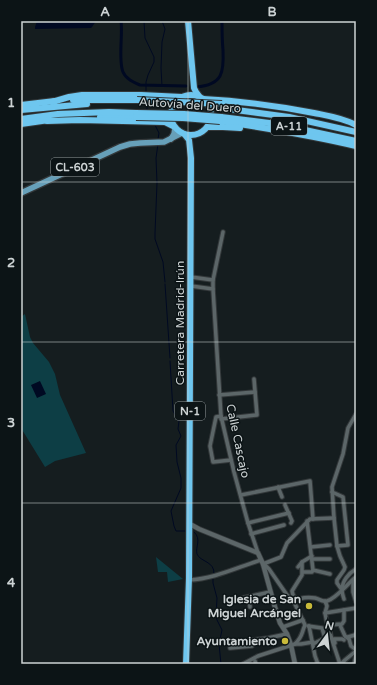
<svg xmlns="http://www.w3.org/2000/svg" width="377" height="685" font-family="'Varela Round',sans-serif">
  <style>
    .green { fill: #0d3e45 }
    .water { fill: #000922 }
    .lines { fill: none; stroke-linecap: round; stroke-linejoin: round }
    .stream { stroke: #000922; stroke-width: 1 }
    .canal { stroke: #000922; stroke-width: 3 }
    .street-casing { stroke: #33383a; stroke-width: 5.5 }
    .secondary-casing { stroke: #33383a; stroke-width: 6 }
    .primary-casing { stroke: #33383a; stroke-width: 8 }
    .highway-casing { stroke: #33383a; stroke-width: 8 }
    .street { stroke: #5c6668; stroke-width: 3.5 }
    .secondary { stroke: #5c6668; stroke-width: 4.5 }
    .primary { stroke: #67a0b9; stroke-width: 5.5 }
    .highway { stroke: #6ec6ef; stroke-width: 6 }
    .highway-bridge-casing { stroke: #33383a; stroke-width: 8; stroke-linecap: butt }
    .highway-bridge { stroke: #6ec6ef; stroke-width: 6 }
    .grid { fill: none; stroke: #cdd3d4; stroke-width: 1; stroke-opacity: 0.55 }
    .poi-dot { fill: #c9ba3a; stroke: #0c1416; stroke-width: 1.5 }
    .labels { text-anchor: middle; stroke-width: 3; stroke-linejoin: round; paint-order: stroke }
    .shield { fill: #0c1416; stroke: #939a9b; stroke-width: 1 }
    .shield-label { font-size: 11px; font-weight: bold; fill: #cdd3d4 }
    .street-label { font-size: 12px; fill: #cdd3d4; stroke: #0c1416 }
    .poi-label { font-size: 12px; font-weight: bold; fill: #cdd3d4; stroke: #0c1416; text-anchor: end }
    .neatline { fill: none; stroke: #cdd3d4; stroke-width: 1.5 }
    .grid-label { font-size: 13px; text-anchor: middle; font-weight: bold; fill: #cdd3d4 }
  </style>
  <rect width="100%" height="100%" fill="#151d1f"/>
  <g class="green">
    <path d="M25 314 30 337 33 343 49 362 55 374 60 395 86 453 55 461 45 467 21 428V317Z"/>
    <path d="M156 557 183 579 168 582 167 572H158Z"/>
  </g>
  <g class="water">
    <path d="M37 21H96L92 27 91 28 35 29V27Z"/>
    <path d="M40 381 46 394 37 398 31 385Z"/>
  </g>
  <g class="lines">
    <g class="stream">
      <path d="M144 21 145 38 154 57V62L148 75 146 82V93"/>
      <path d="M162 21 165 29 162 42 161 68 162 86"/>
      <path d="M147 104V111"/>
      <path d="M155 125 159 133 158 139"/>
      <path d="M158 144 156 158 157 183 155 233V239L163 262 165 282"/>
      <path d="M165 284 170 358"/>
      <path d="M170 361 173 411 179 421 178 429 181 436 176 445 177 462 181 478V488L171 511 174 526 176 531H186"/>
      <path d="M194 532C202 539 195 547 197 554 200 562 215 561 214 574"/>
      <path d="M213 578V583L217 598 216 616 217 620 222 630 219 644 221 664"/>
    </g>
    <g class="canal">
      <path d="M121 21C123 35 118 60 123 72 126 79 133 82 140 85L186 86"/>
      <path d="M196 87C223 85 224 72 223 50 222 40 222 31 222 21"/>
    </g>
    <defs>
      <g id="street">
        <path d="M191 277 213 280V289"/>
        <path d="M213 280 223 232"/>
        <path d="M191 286 213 289 221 416 234 472 248 523 258 553"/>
        <path d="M219 395 255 392"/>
        <path d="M221 416 216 417 210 446 213 462 231 460"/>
        <path d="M221 419 257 415 254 379"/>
        <path d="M278 487 282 497"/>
        <path d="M332 492 343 497 348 545 337 546"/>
        <path d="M241 495 310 481 313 519"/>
        <path d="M285 505 292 521 291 523"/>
        <path d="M307 521 313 570 330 574"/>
        <path d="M248 523 289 513"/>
        <path d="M251 534 284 525"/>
        <path d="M311 547 330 545"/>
        <path d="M312 559H330"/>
        <path d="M263 564 281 557 287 543 310 519 334 518"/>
        <path d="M298 567 302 562 312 556"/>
        <path d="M303 572H312L313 570"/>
        <path d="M189 580C214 579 238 567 261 560"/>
        <path d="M353 580V592L356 602"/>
        <path d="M342 590 337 583V580L344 570 345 567 340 556 337 546 334 518 332 487 343 454 348 428 356 414"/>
        <path d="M249 597 250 607"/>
        <path d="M242 598 270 592"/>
        <path d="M344 599C343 596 342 593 342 590 342 581 349 573 356 569"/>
        <path d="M297 600 293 595 292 591 302 575V562"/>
        <path d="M325 601 327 606 325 613 327 623 329 625 331 637 340 664"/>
        <path d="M294 602C300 597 307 597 315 598 320 599 321 602 327 601 337 598 347 584 356 577"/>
        <path d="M325 613 356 608"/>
        <path d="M329 625 342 624 344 621V610"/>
        <path d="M340 625 345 636 349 639 351 646 356 650"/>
        <path d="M308 626 322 628 325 638"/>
        <path d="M309 626 315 656 318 664"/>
        <path d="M283 627 303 620"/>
        <path d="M348 637 355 635 356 634"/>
        <path d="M335 643 334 639H342L344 640"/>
        <path d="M295 644H301L313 642"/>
        <path d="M313 644 325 638 331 637"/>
        <path d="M230 648 252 646 251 640 268 638 287 634"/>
        <path d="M255 661 256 664"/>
        <path d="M243 664 258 656 295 644C303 636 301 634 305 625L294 602 287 595 269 569 264 564"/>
        <path d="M341 664 345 660 356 651"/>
        <path d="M354 664 356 656"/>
      </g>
      <path id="secondary" d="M190 524 199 529 258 553 263 564 274 604 280 623 287 634 291 645 295 664"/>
      <g id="primary">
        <path d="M171 139 174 134 175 128"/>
        <path d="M21 193 120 147 130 144 140 143 164 142 182 133"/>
      </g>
      <g id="highway">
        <path d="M188 21 194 88 196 92 199 96"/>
        <circle cx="191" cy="115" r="20"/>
        <path d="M203 99C241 101 278 106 314 113 329 116 343 118 356 125"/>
        <path d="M73 100H137"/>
        <path d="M52 102 69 97 82 95H141L182 97"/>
        <path d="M21 105 55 101"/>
        <path d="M221 108 289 117 356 132"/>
        <path d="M21 110 87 104"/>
        <path d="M100 117H136"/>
        <path d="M221 117 277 124 356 141"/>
        <path d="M21 119 58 114 109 112 136 113"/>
        <path d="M47 121 80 120 165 122 173 126"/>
        <path d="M220 121C266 128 311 135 356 146"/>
        <path d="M21 124 49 120"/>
        <path d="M208 127H223L240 128"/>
        <path d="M185 135 189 140 191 158 189 578 186 664"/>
      </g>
    </defs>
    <use href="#street" class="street-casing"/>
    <use href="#secondary" class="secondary-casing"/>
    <use href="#primary" class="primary-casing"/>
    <use href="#highway" class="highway-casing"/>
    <use href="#street" class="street"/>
    <use href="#secondary" class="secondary"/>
    <use href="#primary" class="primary"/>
    <use href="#highway" class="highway"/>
    <defs>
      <g id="highway-bridge">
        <path d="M137 100 222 104"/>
        <path d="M136 113 184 114 221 117"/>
        <path d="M136 117 183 118 220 121"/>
      </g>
    </defs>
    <use href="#highway-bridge" class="highway-bridge-casing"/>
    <use href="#highway-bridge" class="highway-bridge"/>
  </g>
  <path class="grid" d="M188 21V664M21 182H356M21 342H356M21 503H356"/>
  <g class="poi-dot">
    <circle cx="309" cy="606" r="4"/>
    <circle cx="285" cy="641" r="4"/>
  </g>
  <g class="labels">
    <g class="shield">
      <rect x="271" y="117" width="36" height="18" rx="3"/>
      <rect x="51" y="158" width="48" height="18" rx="3"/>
      <rect x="175" y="402" width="30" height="18" rx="3"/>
    </g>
    <g class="shield-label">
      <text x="289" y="130">A-11</text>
      <text x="75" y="171">CL-603</text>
      <text x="190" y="415">N-1</text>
    </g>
    <g class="street-label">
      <text transform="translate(190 105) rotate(4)" y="4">Autovía del Duero</text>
      <text transform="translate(180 323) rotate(-90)" y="4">Carretera Madrid-Irún</text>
      <text transform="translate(238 441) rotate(78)" y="4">Calle Cascajo</text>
    </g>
    <g class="poi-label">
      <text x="301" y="603">Iglesia de San<tspan x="301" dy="14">Miguel Arcángel</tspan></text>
      <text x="277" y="645">Ayuntamiento</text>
    </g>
  </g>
  <rect width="377" height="685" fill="none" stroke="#0c1416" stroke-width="44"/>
  <g transform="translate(327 635) rotate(15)" stroke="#0c1416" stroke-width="3" paint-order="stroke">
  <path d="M0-3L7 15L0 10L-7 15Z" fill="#cdd3d4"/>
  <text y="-6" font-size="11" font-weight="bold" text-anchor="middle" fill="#cdd3d4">N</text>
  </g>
  <rect x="22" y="22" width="333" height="641" class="neatline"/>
  <g class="grid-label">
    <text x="105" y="16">A</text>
    <text x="272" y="16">B</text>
    <text x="11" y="107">1</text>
    <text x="11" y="267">2</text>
    <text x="11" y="427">3</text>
    <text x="11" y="587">4</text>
  </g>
</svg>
